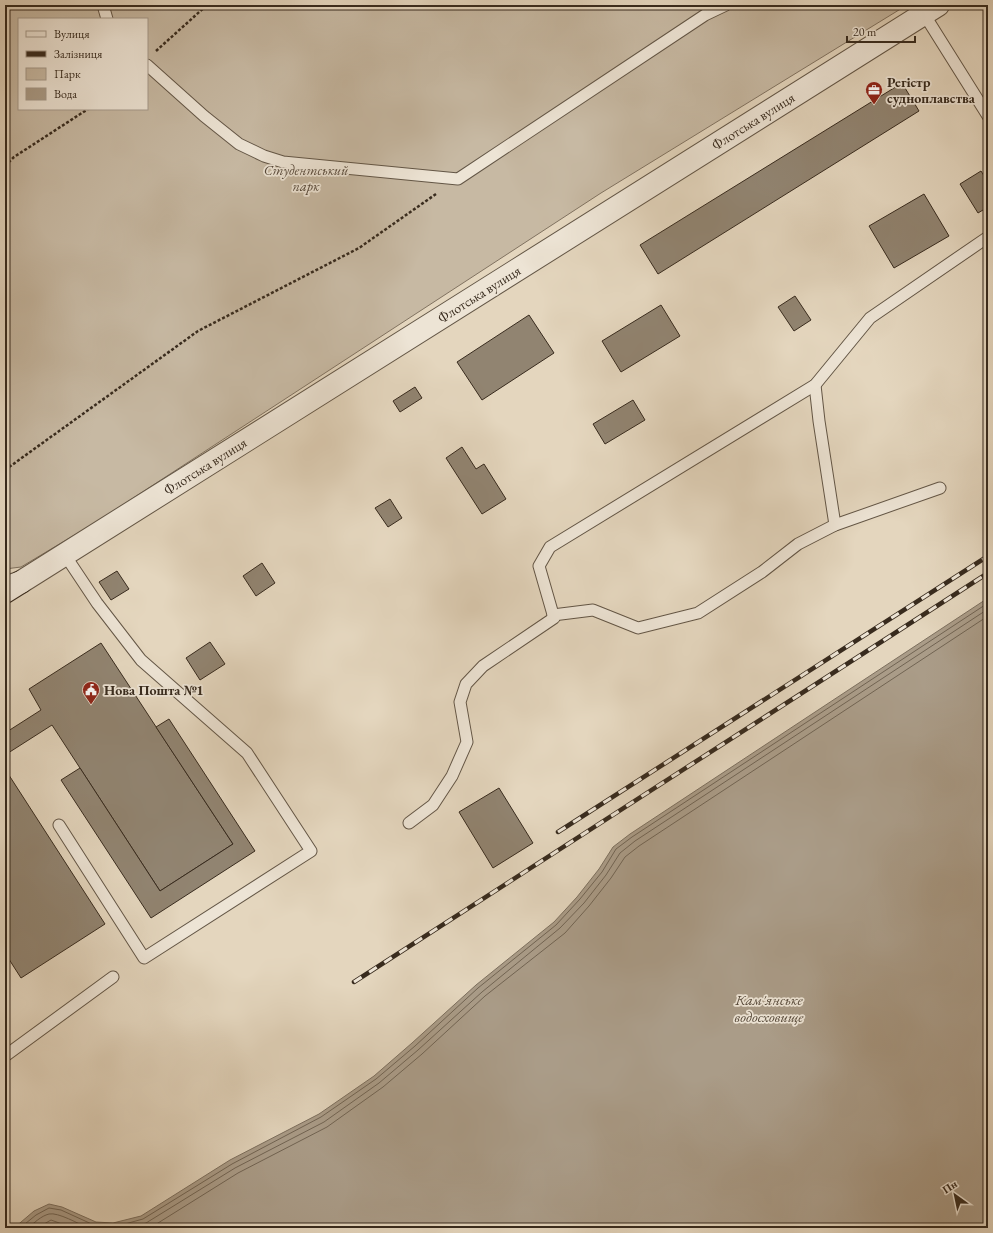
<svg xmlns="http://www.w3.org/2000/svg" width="993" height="1233" font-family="'EB Garamond',serif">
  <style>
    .green { fill: #c7b9a3; stroke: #807260; fill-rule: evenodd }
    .water { fill: #aa9c88; stroke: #7c6f5e }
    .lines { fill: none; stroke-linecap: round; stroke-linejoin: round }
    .shore { stroke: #716453; stroke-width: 1 }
    .building { fill: #918471; stroke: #382b1e }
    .lane-casing { stroke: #635646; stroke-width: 13 }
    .street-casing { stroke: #635646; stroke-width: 24 }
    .secondary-casing { stroke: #382b1e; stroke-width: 24 }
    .path { stroke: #382b1e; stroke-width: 2.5; stroke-dasharray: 3 2; stroke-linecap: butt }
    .lane { stroke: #ede4d5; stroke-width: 11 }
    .street { stroke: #ede4d5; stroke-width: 22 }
    .secondary { stroke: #ede4d5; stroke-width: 22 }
    .rail-casing { stroke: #382b1e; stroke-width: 4.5 }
    .rail { stroke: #ede4d5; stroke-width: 3; stroke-dasharray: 9; stroke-linecap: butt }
    .labels { text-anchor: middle; stroke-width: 3.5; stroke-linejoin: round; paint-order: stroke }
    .poi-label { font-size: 14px; font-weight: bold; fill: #382b1e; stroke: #ede4d5; text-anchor: start }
    .street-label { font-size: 14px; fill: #382b1e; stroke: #ede4d5 }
    .park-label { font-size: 14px; font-style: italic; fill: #554739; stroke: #ede4d5 }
    .water-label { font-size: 15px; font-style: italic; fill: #544738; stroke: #ede4d5 }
  </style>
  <rect width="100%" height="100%" fill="#e4d6be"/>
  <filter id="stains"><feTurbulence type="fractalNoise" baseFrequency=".005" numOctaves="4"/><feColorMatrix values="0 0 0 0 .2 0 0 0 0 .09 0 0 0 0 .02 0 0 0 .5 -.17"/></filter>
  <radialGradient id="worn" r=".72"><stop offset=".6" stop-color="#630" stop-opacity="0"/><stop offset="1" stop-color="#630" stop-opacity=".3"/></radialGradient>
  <path class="green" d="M5 5H907L601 193 98 521 21 567 5 569ZM19 19H147V109H19Z"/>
  <path class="water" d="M988 598V1228H14L34 1211 49 1204 62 1207 96 1222 113 1223 141 1216 230 1160 319 1114 374 1076 412 1043 476 985 554 922 577 897 599 869 613 847 630 834Z"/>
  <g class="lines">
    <g class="shore">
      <path d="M20 1228 36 1215 49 1208 61 1210 96 1226 114 1227 143 1219 232 1164 321 1117 376 1079 415 1046 478 988 556 925 580 899 602 872 616 849 632 837 988 603"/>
      <path d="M28 1228C34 1223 41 1216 49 1214 58 1212 79 1224 88 1228"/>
      <path d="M37 1228 51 1220 73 1228"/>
      <path d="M129 1228 146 1223 235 1168 324 1122 379 1083 418 1050 482 992 560 928 584 903 606 875 620 853 635 841 988 609"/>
      <path d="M150 1228 238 1173 327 1127 383 1087 422 1054 485 996 565 933 589 906 611 878 625 857 639 846 988 616"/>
    </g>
  </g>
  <g class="building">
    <path d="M902 83 919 111 658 274 640 245Z"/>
    <path d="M981 171 988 182V207L978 213 960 184Z"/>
    <path d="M924 194 949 236 894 268 869 226Z"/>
    <path d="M795 296 811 320 794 331 778 307Z"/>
    <path d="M661 305 680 336 621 372 602 341Z"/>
    <path d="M529 315 554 353 482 400 457 362Z"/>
    <path d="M415 387 422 398 400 412 393 401Z"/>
    <path d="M633 400 645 420 605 444 593 424Z"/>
    <path d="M462 447 476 469 484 464 506 499 482 514 446 458Z"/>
    <path d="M390 499 402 518 388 527 375 508Z"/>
    <path d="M262 563 275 583 256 596 243 576Z"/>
    <path d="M117 571 129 589 111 600 99 582Z"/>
    <path d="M210 642 225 664 200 680 186 658Z"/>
    <path d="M101 643 233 844 160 891 52 725 5 755V733L41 710 29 689Z"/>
    <path d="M169 719 255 851 151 918 61 780 80 768 160 891 233 844 156 727Z"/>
    <path d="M5 769 105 924 21 978 5 953Z"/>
    <path d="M499 788 533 843 493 868 459 812Z"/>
  </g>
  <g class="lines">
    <defs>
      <g id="lane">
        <path d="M103 5 107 19"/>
        <path d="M924 14 988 116"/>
        <path d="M147 65 204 116 239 144 264 156 283 162 458 179 705 15 726 5"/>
        <path d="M815 385 819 421 835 525"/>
        <path d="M553 615 593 610 638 628 698 613 762 572 798 544 835 525 940 488"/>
        <path d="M409 823 433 805 452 776 467 742 460 702 466 684 483 666 554 618 539 566 550 547 815 385 870 318 988 237"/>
        <path d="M59 825 144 958 311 851 247 753 141 660 97 603 65 555"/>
        <path d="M5 1056 113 977"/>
      </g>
      <path id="street" d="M5 588 21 582 938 5"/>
      <path id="secondary" d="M5 592 21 582"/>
    </defs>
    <use href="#lane" class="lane-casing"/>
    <use href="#street" class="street-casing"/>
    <use href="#secondary" class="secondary-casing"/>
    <g class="path">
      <path d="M156 51 207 5"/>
      <path d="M5 166 14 157 88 109"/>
      <path d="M5 470 198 331 359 248 436 194"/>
    </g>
    <use href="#lane" class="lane"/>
    <use href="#street" class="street"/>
    <use href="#secondary" class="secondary"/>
    <defs>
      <g id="rail">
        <path d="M558 832 988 556"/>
        <path d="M354 982 988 573"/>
      </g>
    </defs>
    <use href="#rail" class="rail-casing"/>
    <use href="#rail" class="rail"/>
  </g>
  <defs>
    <symbol id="office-pin" viewBox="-11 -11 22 30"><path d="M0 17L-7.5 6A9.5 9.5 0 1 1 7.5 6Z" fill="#8f2418" stroke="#ede4d5"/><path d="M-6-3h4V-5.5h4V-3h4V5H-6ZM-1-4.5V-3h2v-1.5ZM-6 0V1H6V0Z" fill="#fff"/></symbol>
    <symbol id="civic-pin" viewBox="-11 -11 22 30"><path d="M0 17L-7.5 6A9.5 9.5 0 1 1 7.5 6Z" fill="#8f2418" stroke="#ede4d5"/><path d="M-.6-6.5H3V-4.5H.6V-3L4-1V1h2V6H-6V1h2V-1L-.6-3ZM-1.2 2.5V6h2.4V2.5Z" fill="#fff"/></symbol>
  </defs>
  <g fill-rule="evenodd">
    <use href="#office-pin" x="864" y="80" width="20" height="27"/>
    <use href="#civic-pin" x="81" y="680" width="20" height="27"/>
  </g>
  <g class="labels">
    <g class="poi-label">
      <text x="887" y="87">Регістр<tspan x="887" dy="16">судноплавства</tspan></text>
      <text x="104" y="695">Нова Пошта №1</text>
    </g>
    <g class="street-label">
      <text transform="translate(753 121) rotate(-32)" y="5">Флотська вулиця</text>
      <text transform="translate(479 294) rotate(-32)" y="5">Флотська вулиця</text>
      <text transform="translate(205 466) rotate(-32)" y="5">Флотська вулиця</text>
    </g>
    <g class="park-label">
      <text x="306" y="175">Студентський<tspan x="306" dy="16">парк</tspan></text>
    </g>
    <g class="water-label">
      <text x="769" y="1005">Кам'янське<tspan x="769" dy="17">водосховище</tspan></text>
    </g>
  </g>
  <rect width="993" height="1233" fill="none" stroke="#e4d6be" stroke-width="20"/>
  <rect x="6" y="6" width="981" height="1221" fill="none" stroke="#382b1e" stroke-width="2"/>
  <rect x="10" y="10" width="973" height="1213" fill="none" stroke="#382b1e"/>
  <rect x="18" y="18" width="130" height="92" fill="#ede4d5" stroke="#a59a8c"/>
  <rect x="26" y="31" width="20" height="6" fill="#ede4d5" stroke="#a59a8c"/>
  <text x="54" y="38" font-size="12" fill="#382b1e">Вулиця</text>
  <rect x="26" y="51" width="20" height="6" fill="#382b1e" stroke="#a59a8c"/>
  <text x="54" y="58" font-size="12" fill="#382b1e">Залізниця</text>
  <rect x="26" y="68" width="20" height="12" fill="#c7b9a3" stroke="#a59a8c"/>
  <text x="54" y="78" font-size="12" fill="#382b1e">Парк</text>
  <rect x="26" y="88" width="20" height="12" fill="#aa9c88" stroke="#a59a8c"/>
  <text x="54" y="98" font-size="12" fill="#382b1e">Вода</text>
  <g transform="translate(955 1195) rotate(327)" stroke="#ede4d5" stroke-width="3" paint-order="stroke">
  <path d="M0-3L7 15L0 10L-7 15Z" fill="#382b1e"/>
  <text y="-6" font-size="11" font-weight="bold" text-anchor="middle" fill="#382b1e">Пн</text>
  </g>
  <path d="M847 36v6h68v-6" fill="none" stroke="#382b1e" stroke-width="2"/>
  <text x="853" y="36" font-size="12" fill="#382b1e" stroke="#ede4d5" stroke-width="3" paint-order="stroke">20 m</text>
  <rect width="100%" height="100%" filter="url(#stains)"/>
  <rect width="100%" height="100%" fill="url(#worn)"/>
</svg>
